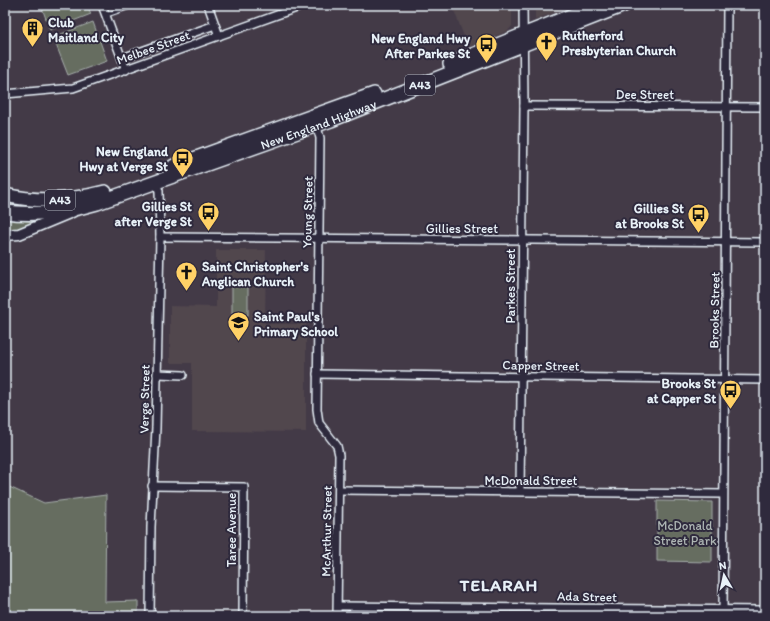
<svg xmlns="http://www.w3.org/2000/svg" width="770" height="621" font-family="Itim,sans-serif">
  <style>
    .built { fill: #51464e }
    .green { fill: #666d60; stroke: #a7afac }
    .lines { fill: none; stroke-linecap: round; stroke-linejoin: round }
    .lane-casing { stroke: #e8f1f8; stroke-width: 6 }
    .street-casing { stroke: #e8f1f8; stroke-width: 10 }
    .secondary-casing { stroke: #e8f1f8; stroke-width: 13 }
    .highway-casing { stroke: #e8f1f8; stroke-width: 16 }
    .lane { stroke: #2f2a3d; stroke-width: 3.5 }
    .street { stroke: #2f2a3d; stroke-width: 7 }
    .secondary { stroke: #2f2a3d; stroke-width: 10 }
    .highway { stroke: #2f2a3d; stroke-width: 13 }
    .labels { text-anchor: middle; stroke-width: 4; stroke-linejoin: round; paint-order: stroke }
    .shield { fill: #2f2a3d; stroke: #b0b5c0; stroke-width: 1 }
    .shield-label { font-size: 12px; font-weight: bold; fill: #e8f1f8 }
    .poi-label { font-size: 13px; font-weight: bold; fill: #e8f1f8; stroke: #2f2a3d; text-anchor: end }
    .street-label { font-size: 13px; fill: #e8f1f8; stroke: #2f2a3d }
    .park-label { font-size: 13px; fill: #aeb6b4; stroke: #2f2a3d }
    .district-label { font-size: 17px; font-weight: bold; letter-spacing: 1px; fill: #e8f1f8; stroke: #2f2a3d }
  </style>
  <rect width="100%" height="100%" fill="#433a47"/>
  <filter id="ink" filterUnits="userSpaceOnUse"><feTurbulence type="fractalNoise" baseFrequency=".025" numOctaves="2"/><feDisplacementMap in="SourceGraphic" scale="8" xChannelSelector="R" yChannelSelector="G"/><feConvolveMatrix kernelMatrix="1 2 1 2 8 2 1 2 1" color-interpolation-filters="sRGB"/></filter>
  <g filter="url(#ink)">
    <g class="built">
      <path d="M452 5H512V26L508 31 468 47Z"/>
      <path d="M535 5H574L535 20Z"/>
      <path d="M216 250H266L265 324H306V432L192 431V363H170V306L216 307Z"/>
    </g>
    <g class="green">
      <path d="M41 5H87L91 14 50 30Z"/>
      <path d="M93 22 107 61 68 75 53 37Z"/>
      <path d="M5 219 41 222 5 232Z"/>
      <rect x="232" y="281" width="16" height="34"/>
      <path d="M5 485 44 503 106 495 105 602 138 601V616H5Z"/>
      <path d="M657 501 712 502V562L657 561Z"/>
    </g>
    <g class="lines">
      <defs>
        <path id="lane" d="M106 15 135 5"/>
        <g id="street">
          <path d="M102 5 126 70"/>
          <path d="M208 5 219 36"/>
          <path d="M122 58 215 25"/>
          <path d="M5 94 73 88 305 5"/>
          <path d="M524 106 765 107"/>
          <path d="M316 123 320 138 317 409 319 423 337 446 339 455 337 616"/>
          <path d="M160 237 765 242"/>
          <path d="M157 374 183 375"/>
          <path d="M317 374 765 380"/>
          <path d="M152 486 244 487 243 616"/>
          <path d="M339 490 723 494"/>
          <path d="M520 491 524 106 523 5"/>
          <path d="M338 606 765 610"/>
          <path d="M150 616 151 527 156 428 160 237 159 191 156 182"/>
          <path d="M723 616 727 5"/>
        </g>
        <path id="secondary" d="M5 235 19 234 72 212"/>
        <g id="highway">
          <path d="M450 64 598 5"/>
          <path d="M174 166 374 94"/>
          <path d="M5 195C39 203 71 201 105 192"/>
          <path id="s1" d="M5 212C36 216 67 212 97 203L331 120 624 5"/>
        </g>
      </defs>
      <use href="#lane" class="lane-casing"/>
      <use href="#street" class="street-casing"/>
      <use href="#secondary" class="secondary-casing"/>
      <use href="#highway" class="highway-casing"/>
      <use href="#lane" class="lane"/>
      <use href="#street" class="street"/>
      <use href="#secondary" class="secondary"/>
      <use href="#highway" class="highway"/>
    </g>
  </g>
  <defs>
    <symbol id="building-pin" viewBox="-11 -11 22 30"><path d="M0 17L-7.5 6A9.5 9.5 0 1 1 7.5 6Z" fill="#ffd166" stroke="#2f2a3d"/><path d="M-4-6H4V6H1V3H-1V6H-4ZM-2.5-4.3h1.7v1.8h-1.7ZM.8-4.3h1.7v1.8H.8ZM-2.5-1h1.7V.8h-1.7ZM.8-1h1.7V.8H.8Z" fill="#111"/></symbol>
    <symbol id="church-pin" viewBox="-11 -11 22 30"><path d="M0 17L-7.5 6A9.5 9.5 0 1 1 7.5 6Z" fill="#ffd166" stroke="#2f2a3d"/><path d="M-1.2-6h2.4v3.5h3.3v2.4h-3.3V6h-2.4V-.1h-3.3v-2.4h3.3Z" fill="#111"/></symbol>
    <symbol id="bus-pin" viewBox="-11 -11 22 30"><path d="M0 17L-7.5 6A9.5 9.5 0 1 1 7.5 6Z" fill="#ffd166" stroke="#2f2a3d"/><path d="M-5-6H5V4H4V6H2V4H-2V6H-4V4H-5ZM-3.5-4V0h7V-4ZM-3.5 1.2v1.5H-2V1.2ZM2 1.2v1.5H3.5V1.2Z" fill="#111"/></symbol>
    <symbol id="school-pin" viewBox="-11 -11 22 30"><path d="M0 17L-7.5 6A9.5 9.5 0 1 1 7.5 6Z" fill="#ffd166" stroke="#2f2a3d"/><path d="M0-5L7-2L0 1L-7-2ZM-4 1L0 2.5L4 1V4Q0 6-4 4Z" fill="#111"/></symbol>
  </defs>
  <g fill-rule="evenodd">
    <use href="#building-pin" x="20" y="16" width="25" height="34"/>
    <use href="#church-pin" x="534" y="30" width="25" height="34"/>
    <use href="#bus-pin" x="474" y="32" width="25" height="34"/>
    <use href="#bus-pin" x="170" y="146" width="25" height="34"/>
    <use href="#bus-pin" x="196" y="200" width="25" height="34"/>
    <use href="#bus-pin" x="686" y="202" width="25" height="34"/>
    <use href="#church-pin" x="174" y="260" width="25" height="34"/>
    <use href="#school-pin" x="226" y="310" width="25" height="34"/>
    <use href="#bus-pin" x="718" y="378" width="25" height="34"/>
  </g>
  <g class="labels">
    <g class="shield">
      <rect x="405" y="75" width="30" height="20" rx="3"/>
      <rect x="45" y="190" width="30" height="20" rx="3"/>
    </g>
    <g class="shield-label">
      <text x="420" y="89">A43</text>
      <text x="60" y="204">A43</text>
    </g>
    <g class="poi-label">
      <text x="48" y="27" text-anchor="start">Club<tspan x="48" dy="15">Maitland City</tspan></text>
      <text x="562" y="40" text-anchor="start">Rutherford<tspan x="562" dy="15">Presbyterian Church</tspan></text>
      <text x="470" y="43">New England Hwy<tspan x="470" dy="15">After Parkes St</tspan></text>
      <text x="168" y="156">New England<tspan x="168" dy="15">Hwy at Verge St</tspan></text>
      <text x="192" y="211">Gillies St<tspan x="192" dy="15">after Verge St</tspan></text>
      <text x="684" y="213">Gillies St<tspan x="684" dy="15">at Brooks St</tspan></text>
      <text x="202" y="271" text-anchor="start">Saint Christopher's<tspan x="202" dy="15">Anglican Church</tspan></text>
      <text x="254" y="321" text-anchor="start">Saint Paul's<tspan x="254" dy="15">Primary School</tspan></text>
      <text x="716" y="388">Brooks St<tspan x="716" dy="15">at Capper St</tspan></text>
    </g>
    <g class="street-label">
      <text transform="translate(153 47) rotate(-20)" y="5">Melbee Street</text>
      <text x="645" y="99">Dee Street</text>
      <text dy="5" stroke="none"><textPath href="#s1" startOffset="328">New England Highway</textPath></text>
      <text transform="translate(307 212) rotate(-89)" y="5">Young Street</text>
      <text x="462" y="233">Gillies Street</text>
      <text transform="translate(510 286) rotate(-90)" y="5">Parkes Street</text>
      <text transform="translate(714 310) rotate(-89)" y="5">Brooks Street</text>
      <text transform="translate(541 365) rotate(1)" y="5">Capper Street</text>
      <text transform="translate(144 399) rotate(-89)" y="5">Verge Street</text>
      <text x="531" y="485">McDonald Street</text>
      <text transform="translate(231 530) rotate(-90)" y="5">Taree Avenue</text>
      <text transform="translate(326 531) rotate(-89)" y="5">McArthur Street</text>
      <text transform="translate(587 596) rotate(1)" y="5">Ada Street</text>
    </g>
    <g class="park-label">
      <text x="685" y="530">McDonald<tspan x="685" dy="15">Street Park</tspan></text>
    </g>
    <g class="district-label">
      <text x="499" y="591">TELARAH</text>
    </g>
  </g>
  <rect width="770" height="621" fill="none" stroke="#2f2a3d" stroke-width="20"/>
  <rect x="10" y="10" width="750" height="601" fill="none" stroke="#e8f1f8" stroke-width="1.5" filter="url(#ink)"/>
  <g transform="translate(724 575) rotate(351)" stroke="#2f2a3d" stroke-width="3" paint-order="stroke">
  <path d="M0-3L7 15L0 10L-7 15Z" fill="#e8f1f8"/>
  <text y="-6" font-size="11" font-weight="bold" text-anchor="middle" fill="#e8f1f8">N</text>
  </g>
</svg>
